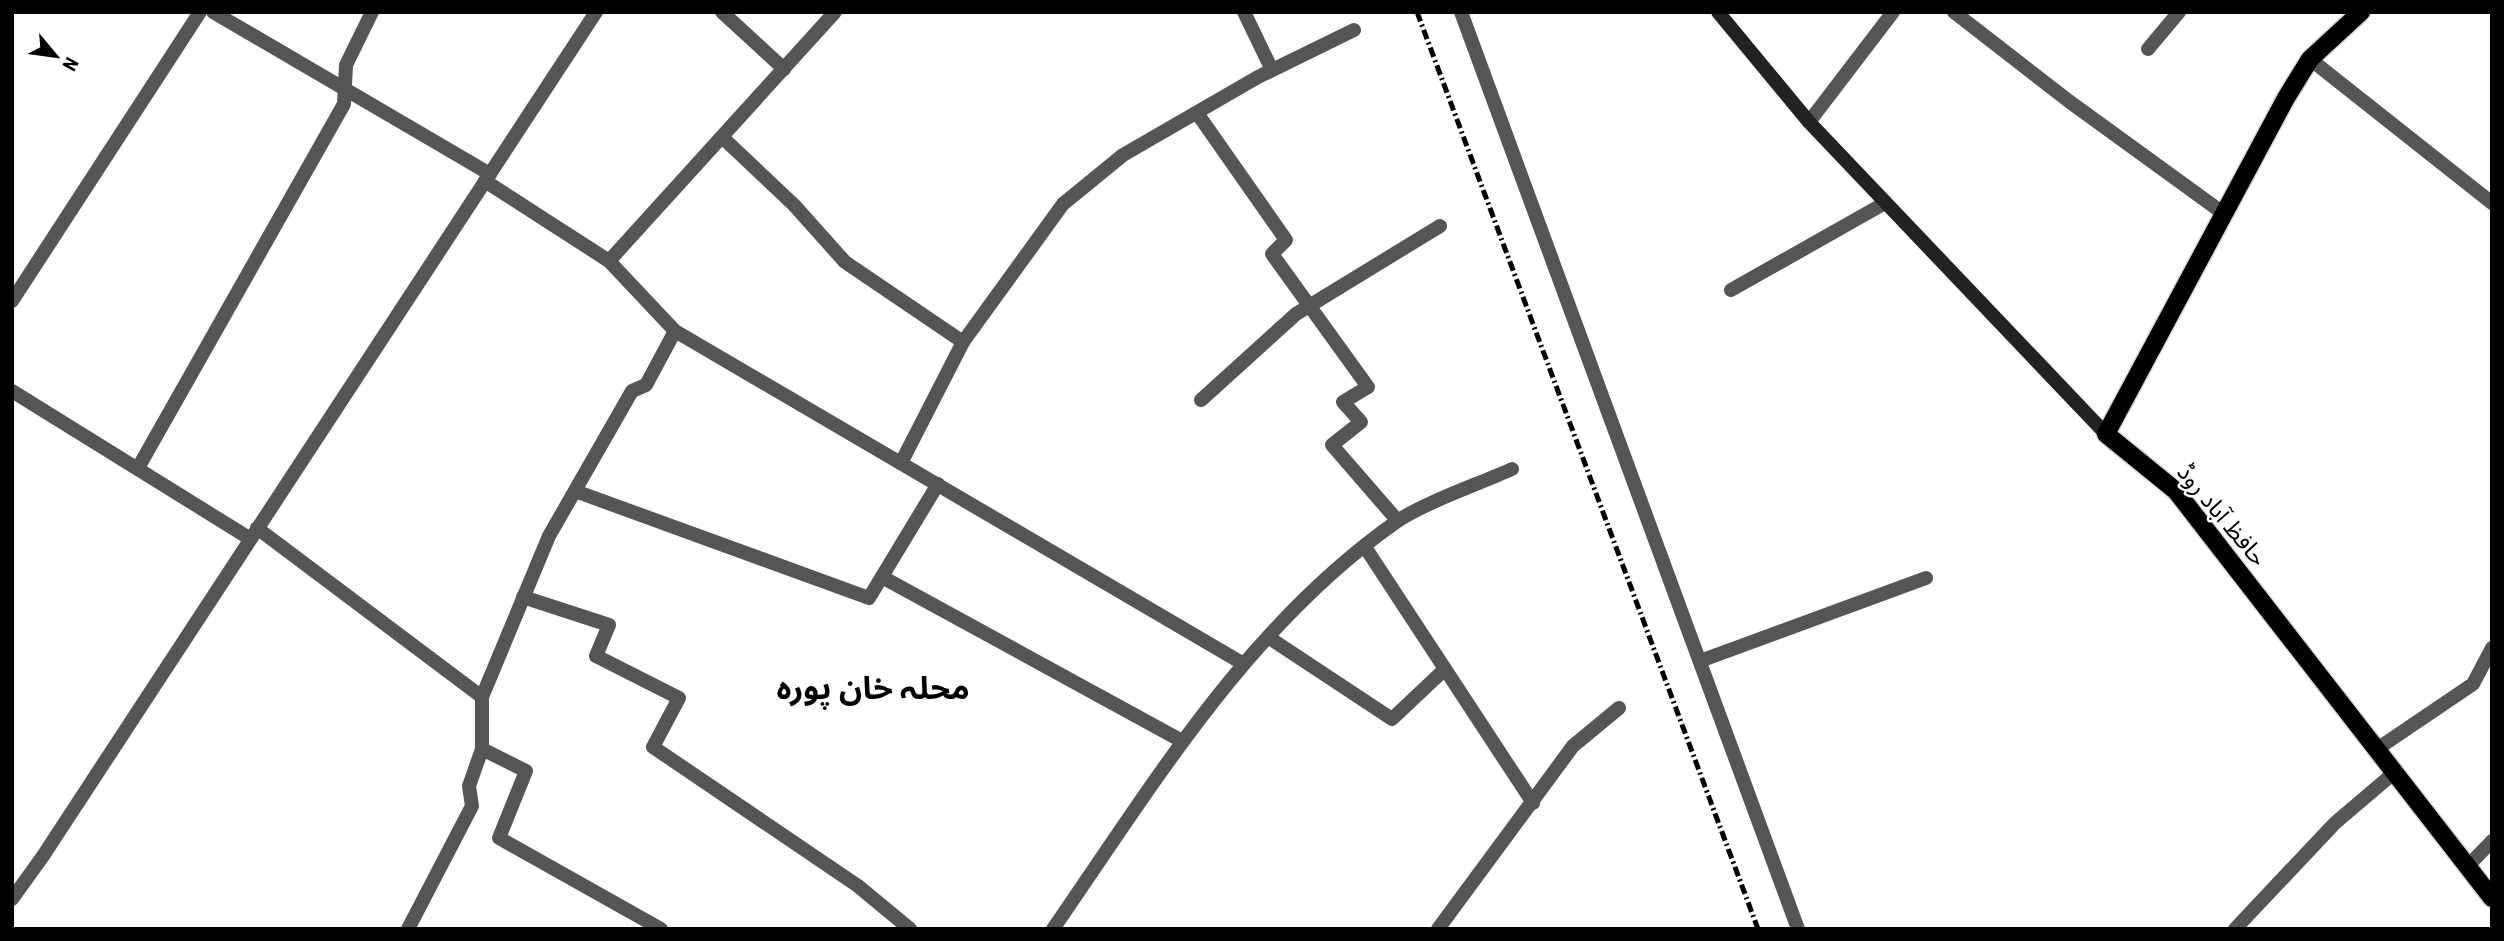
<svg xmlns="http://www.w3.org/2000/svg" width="2504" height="941" font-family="'Roboto Condensed','Noto Sans Arabic',sans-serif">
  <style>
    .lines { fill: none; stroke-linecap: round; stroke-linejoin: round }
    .primary-casing { stroke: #dbdbdb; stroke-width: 21 }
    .street { stroke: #555; stroke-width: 14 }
    .secondary { stroke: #222; stroke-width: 14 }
    .primary { stroke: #000; stroke-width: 18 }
    .rail { stroke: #000; stroke-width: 5; stroke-dasharray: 10 3.5 2 3.5; stroke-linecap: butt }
    .labels { text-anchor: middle; stroke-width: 5; stroke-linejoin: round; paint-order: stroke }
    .street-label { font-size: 24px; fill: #000; stroke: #fff }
    .district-label { font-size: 32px; font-weight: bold; fill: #000; stroke: #fff }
  </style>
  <rect width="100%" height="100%" fill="#fff"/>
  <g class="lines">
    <defs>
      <path id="primary" d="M2361 12 2310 59 2286 98 2106 434 2176 491 2492 898"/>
    </defs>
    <use href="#primary" class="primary-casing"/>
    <g class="street">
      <path d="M213 12 490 174"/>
      <path d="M722 12 784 69"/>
      <path d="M1244 12 1272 70"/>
      <path d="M1461 12 1798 929"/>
      <path d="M1954 12 2070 102 2223 213"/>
      <path d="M2148 49 2179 12"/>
      <path d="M2310 59 2492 203"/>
      <path d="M1197 113 1286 240 1272 254 1368 387 1343 402 1361 422 1332 445 1397 520"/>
      <path d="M1809 122 1893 12"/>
      <path d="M722 137 794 205 845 262 963 342"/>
      <path d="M485 181 609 261 675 331 1242 663"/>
      <path d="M609 261 835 12"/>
      <path d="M1731 290 1885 203"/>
      <path d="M12 301 200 12"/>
      <path d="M12 391 249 538"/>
      <path d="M1201 400 1296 314 1440 226"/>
      <path d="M901 463 963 342 1063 204 1123 155 1258 77 1354 30"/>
      <path d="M138 468 344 104 346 65 372 12"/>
      <path d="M575 491 869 598 938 484"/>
      <path d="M257 528 482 697"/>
      <path d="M1365 547 1533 803"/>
      <path d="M882 577 1182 741"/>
      <path d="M523 597 609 625 596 656 679 698 653 747 858 886 910 929"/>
      <path d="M1268 637 1392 719 1445 669"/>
      <path d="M1700 661 1926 578"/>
      <path d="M482 749 526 771 499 838 661 929"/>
      <path d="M2377 749 2473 684 2492 648"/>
      <path d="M2467 867 2492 841"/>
      <path d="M12 899 43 856 596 12"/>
      <path d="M408 929 472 806 469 786 482 749V697L549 536 632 391 646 385 675 331"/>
      <path d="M1053 929C1154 783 1248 626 1396 522 1423 503 1479 484 1512 469"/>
      <path d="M1438 929 1573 746 1619 708"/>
      <path d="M2235 929 2335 823 2395 772"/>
    </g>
    <path class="secondary" d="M1718 12 1809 122 2106 434"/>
    <use href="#primary" class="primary"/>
    <path class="rail" d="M1417 12 1758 929"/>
  </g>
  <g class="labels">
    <g class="street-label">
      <text transform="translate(2222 515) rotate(50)" y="8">حافظ آباد روڈ</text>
    </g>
    <g class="district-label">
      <text x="873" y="699">محلہ خان پورہ</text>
    </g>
  </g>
  <rect width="2504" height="941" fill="none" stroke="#000000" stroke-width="28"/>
  <g transform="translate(56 56) rotate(119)" stroke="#ffffff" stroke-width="5" paint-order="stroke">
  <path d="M0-5L12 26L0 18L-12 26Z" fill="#000000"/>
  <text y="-10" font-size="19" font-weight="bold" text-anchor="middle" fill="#000000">N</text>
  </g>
</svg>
